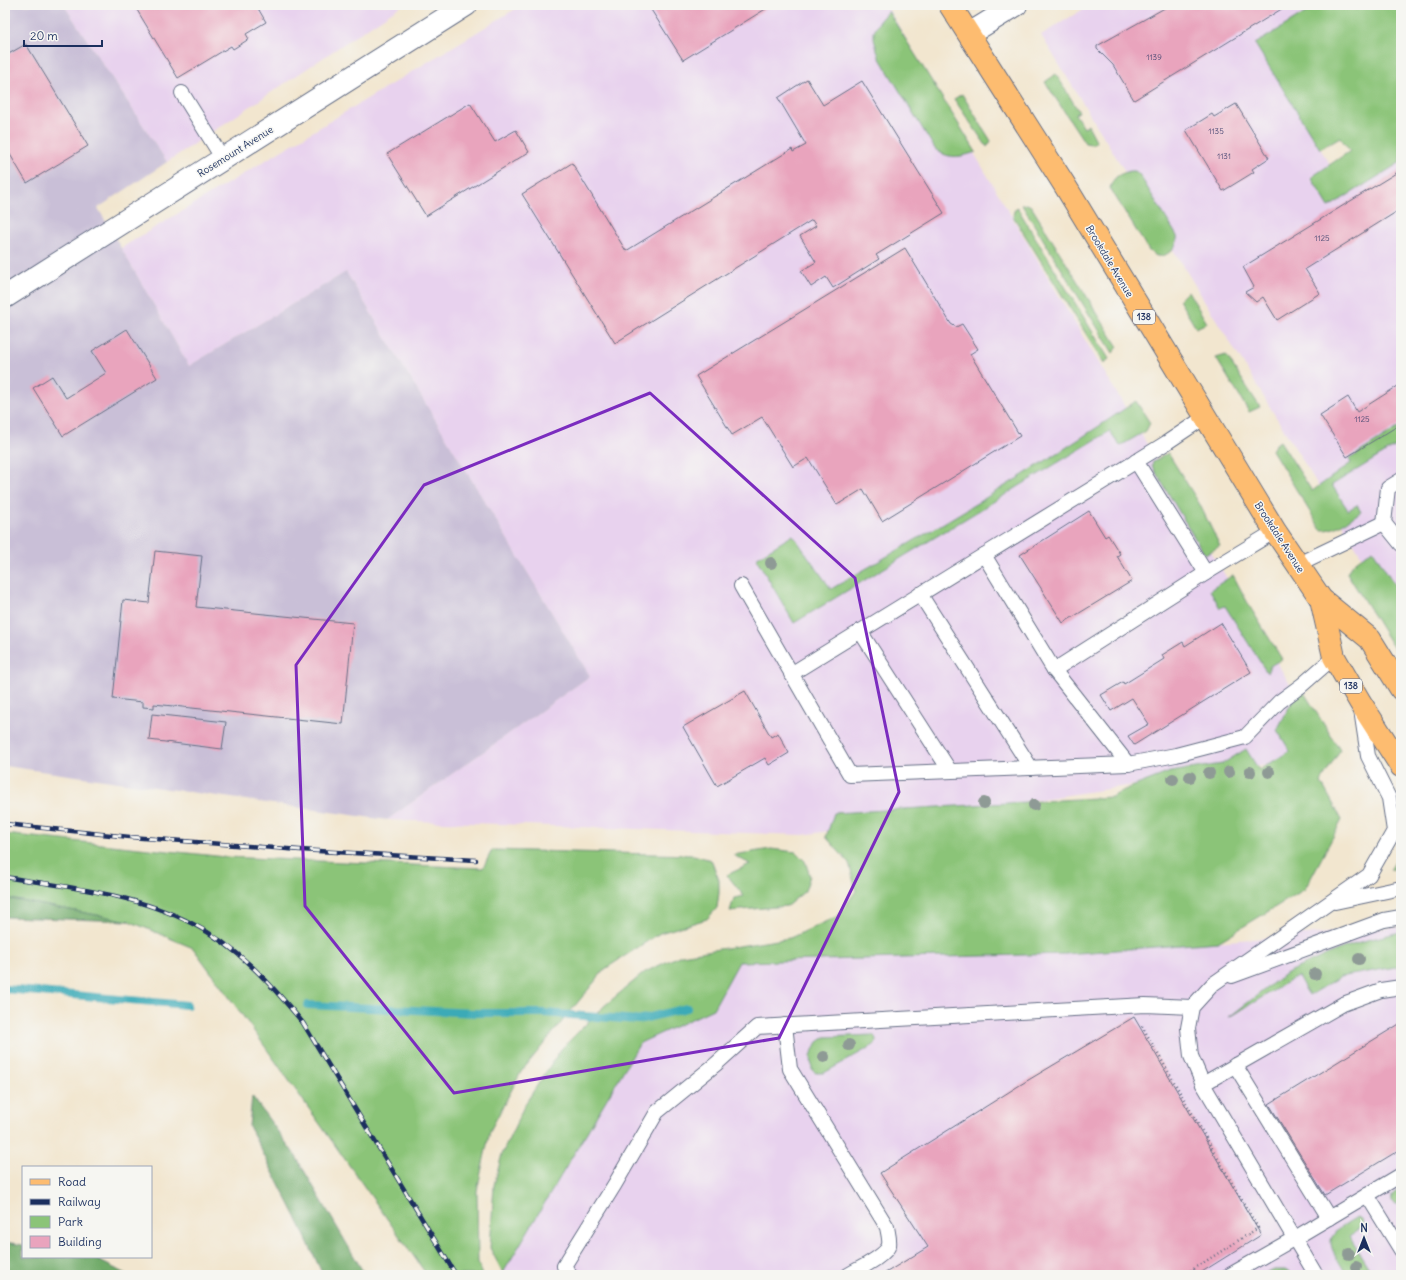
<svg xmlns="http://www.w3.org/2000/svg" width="1406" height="1280" font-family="Delius,sans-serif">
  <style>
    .built { fill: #e8d2ee }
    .industrial { fill: #c9bfd7 }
    .green { fill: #8bc478; stroke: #537a6b }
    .forest { fill: #70aa68; stroke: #466c63 }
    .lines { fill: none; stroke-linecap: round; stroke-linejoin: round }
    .stream { stroke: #3aaab7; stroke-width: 8 }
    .building { fill: #e9a4bd }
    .lane-casing { stroke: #666f86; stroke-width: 16 }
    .street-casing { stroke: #666f86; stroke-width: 24 }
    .primary-casing { stroke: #666f86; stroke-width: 24 }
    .path { stroke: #666f86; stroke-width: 2.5; stroke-dasharray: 1 3; stroke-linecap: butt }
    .lane { stroke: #fff; stroke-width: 14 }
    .street { stroke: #fff; stroke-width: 22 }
    .primary { stroke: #fdbc70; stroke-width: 22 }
    .rail-casing { stroke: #1b2f5e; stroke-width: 4.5 }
    .rail { stroke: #f6f6f2; stroke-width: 3; stroke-dasharray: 9; stroke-linecap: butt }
    .tree { fill: #8e9a95 }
    .marked { fill: none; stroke: #7b2cbf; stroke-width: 3; stroke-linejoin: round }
    .labels { text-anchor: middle; stroke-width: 3; stroke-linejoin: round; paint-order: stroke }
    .number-label { font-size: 8px; fill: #4e4c76 }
    .shield { fill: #f6f6f2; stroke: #5d6b8a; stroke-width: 1 }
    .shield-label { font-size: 9px; font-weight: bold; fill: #1b2f5e }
    .street-label { font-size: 10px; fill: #1b2f5e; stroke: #f6f6f2 }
  </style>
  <rect width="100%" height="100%" fill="#f6f6f2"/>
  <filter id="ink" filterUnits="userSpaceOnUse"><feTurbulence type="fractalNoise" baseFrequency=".025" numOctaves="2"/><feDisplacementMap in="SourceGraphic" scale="8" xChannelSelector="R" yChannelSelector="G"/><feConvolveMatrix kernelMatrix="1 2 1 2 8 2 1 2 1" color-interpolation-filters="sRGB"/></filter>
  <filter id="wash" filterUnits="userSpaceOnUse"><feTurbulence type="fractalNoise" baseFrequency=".012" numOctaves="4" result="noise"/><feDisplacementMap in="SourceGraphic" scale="16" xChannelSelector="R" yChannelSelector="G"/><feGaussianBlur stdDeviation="0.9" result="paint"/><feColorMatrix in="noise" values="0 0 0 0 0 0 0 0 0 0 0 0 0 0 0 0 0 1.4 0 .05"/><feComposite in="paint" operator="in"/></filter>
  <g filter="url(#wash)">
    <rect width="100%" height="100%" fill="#f2e6cf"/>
    <g class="built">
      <path d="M64 5H402L167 162Z"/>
      <path d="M522 5H886L1332 755 803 835 387 820 590 676 346 272 189 366 121 248Z"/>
      <path d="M1090 5H1318L1255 44 1349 195 1401 162V620L1041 35Z"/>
      <path d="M1401 927V1275H505L503 1273 684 963 1066 954Z"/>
    </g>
    <path class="industrial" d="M5 5H64L167 162 98 208 189 366 346 272 590 676 387 820 5 766Z"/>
    <g class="green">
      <path d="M1318 5H1401V162L1329 207 1312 179 1313 176 1350 151 1340 137 1320 149 1255 44Z"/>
      <path d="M888 11 976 152C961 157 949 160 935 149L879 57 874 39V32L880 20Z"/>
      <path d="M1056 74 1079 112 1075 114 1084 128 1088 125 1097 142 1091 144 1085 143 1045 82Z"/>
      <path d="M962 94 991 141 987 147 954 99Z"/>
      <path d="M1130 171H1135L1139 174 1177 236C1179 246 1167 258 1157 256 1154 255 1152 253 1149 251L1110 188C1113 177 1119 174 1130 171Z"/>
      <path d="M1027 204 1031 206 1118 347 1113 353 1022 205Z"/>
      <path d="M1017 207 1109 359 1104 363 1013 216 1014 211Z"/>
      <path d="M1188 291 1207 323 1196 328 1179 300Z"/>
      <path d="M1226 355 1260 407 1249 412 1216 358Z"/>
      <path d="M1136 401 1150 423 1146 431 1120 446 1110 431 794 623 756 558 793 535 831 589C934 529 1038 469 1136 401Z"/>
      <path d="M1401 426V443L1332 485 1348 510 1357 505 1361 512C1349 519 1336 531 1321 530L1272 450 1275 445 1280 441 1312 491 1351 463 1349 459Z"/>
      <path d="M1168 453 1199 503 1220 546 1206 554 1203 552 1152 466 1153 462Z"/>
      <path d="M1373 550 1401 595V660L1347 573C1352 561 1363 556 1373 550Z"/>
      <path d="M1233 575 1250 607 1282 659 1270 666 1267 673 1225 606 1220 608 1210 590Z"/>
      <path d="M1303 691 1340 750 1321 782 1342 820 1305 889 1218 942 1066 954 739 962 713 1009 640 1043 503 1273 490 1248 494 1185 502 1154 525 1104 561 1049 603 1007 645 972 681 955 790 938 838 916 856 891 849 863 826 837 834 813 1112 797 1124 790 1170 772 1222 764 1246 749 1259 770 1290 751 1277 730 1295 696Z"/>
      <path d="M5 834 226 857 483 868 492 850 694 855 711 860 719 880V893L717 908 707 919 660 933 605 969 521 1072 490 1131 477 1191 478 1262 483 1275H427L251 1027 193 948 129 921 5 898Z"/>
      <path d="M1401 848V868L1390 870 1398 857Z"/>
      <path d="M771 849 796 852 805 861 810 876 805 891 787 906 730 911 734 898 744 896 727 875 750 864 733 855Z"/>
      <path d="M1401 932V966L1340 977 1309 996 1298 976 1229 1017 1286 973 1337 950 1367 940Z"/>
      <path d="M873 1035 877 1039V1042L874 1045 824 1073H816L812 1070 811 1057 813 1050 818 1042 825 1037Z"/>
      <path d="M1401 1189V1204L1396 1205 1392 1202C1390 1194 1395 1192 1401 1189Z"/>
      <path d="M1357 1217 1361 1219 1364 1226 1349 1236 1373 1275H1347C1328 1243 1320 1238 1357 1217Z"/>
      <path d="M1274 1270H1286L1294 1275H1284L1283 1273 1279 1275H1264Z"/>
    </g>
    <g class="forest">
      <path d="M5 898 129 921 5 917Z"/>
      <path d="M252 1096 295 1155 365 1275H323L296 1217 249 1126Z"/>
      <path d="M5 1242 23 1245V1257H92L128 1275H5Z"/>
    </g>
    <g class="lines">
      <g class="stream">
        <path d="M5 989 187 1005"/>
        <path d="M308 1005 476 1013H543L638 1020 687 1008"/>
      </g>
    </g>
    <g id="blocks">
      <g class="building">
        <path d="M134 5H256L266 22 246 34 249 39 233 49 231 46 178 78Z"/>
        <path d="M648 5H772L683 60Z"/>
        <path d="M1170 5H1288L1134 100 1113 65 1097 49V46Z"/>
        <path d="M26 44 88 146 27 183 5 146V56Z"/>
        <path d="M807 79 823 105 862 81 944 213 876 255 879 259 833 288 826 277 811 287 801 271 816 262 800 236 816 226 812 220 615 343 522 194 572 163 626 251 792 149 793 152 806 145 778 98Z"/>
        <path d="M470 103 495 142 516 130 529 152 426 216 387 154Z"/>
        <path d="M1236 104 1269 158 1252 169 1254 172 1223 191 1186 130 1212 114 1214 117Z"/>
        <path d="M1401 170V209L1305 269 1320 293 1277 320 1263 297 1256 302 1245 292 1254 287 1243 267Z"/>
        <path d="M905 248 951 324 956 327 962 324 978 349 970 354 1020 436 882 521 863 489 837 505 808 458 793 467 762 417 732 435 696 376Z"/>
        <path d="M127 329 157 378 63 436 33 388 52 376 66 398 106 373 92 351Z"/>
        <path d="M1401 384V424L1347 457 1320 415 1348 397 1357 412Z"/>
        <path d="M1089 511 1105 537 1108 535 1120 554 1117 556 1132 581 1063 623 1020 555Z"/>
        <path d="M155 551 202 556 196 607 353 623 343 724 154 704V708L143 707V702L113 699 123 600 149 603Z"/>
        <path d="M1221 623 1251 672 1134 745 1128 736 1149 724 1132 698 1111 711 1101 695 1123 682 1124 684 1164 659 1162 655 1183 642 1185 646Z"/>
        <path d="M745 691 771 737 778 733 789 753 769 765 765 758 717 786 683 727Z"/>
        <path d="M152 714 226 722 222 749 149 740Z"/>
        <path d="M1134 1017 1261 1235 1197 1275H882L928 1247 880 1173 1020 1085Z"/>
        <path d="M1401 1023V1149L1325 1195 1269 1104Z"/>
      </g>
    </g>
  </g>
  <g filter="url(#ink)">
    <use href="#blocks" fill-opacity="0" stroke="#666f86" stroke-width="1"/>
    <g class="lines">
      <defs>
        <g id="lane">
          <path d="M182 93 223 159"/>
          <path d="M1136 461 1206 573 1275 531"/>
          <path d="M1384 523 1388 488 1401 480"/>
          <path d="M984 555 1054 670 1206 573"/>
          <path d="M1298 564 1384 523 1401 544"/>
          <path d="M741 586 850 775 1128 764 1176 755 1245 737 1279 702 1302 685 1334 657"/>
          <path d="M920 594 1031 768"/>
          <path d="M860 631 950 771"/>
          <path d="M1054 670 1128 764"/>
          <path d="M791 674 1166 443 1205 417"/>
          <path d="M1335 902 1401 888"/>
          <path d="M1232 976 1384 920 1401 917"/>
          <path d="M785 1025 790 1069 887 1227C888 1233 890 1240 889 1245 886 1256 858 1269 848 1275"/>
          <path d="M1235 1065 1329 1218"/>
          <path d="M1203 1084 1343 1004 1381 990 1401 987"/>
          <path d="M1367 1195 1401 1250"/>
          <path d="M570 1275 564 1266 615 1184 657 1112 716 1064 757 1027 1145 1005 1192 1007"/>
          <path d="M1230 1275 1295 1238 1401 1175"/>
          <path d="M1316 1275 1203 1084 1191 1056 1188 1028 1192 1007 1213 984 1369 875 1394 831 1389 798 1368 756 1361 710"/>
        </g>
        <g id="street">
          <path d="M969 34 1016 5"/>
          <path d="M5 297 466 5"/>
        </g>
        <g id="primary">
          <path d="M950 5 1064 184 1275 531 1321 599 1370 639 1401 689"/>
          <path d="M1321 599 1334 657 1360 702 1401 766"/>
        </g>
      </defs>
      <use href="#lane" class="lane-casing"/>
      <use href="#street" class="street-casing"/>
      <use href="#primary" class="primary-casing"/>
      <g class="path">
        <path d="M1142 1026 1258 1228 1184 1275"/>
        <path d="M1194 1269 1197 1275"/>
      </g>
      <use href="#lane" class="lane"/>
      <use href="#street" class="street"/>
      <use href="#primary" class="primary"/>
      <defs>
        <g id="rail">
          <path d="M5 824 130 837 300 850 476 860"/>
          <path d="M5 877C68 887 136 894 193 924 237 946 272 985 303 1023L456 1275"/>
        </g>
      </defs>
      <use href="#rail" class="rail-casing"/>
      <use href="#rail" class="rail"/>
    </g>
    <g class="tree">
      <circle cx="771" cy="563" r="6"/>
      <circle cx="1229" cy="772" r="6"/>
      <circle cx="1250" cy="772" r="6"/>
      <circle cx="1269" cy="772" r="6"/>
      <circle cx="1209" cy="773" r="6"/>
      <circle cx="1190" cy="777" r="6"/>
      <circle cx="1173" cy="779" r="6"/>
      <circle cx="984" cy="803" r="6"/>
      <circle cx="1034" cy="805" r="6"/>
      <circle cx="1359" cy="959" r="6"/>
      <circle cx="1315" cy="974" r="6"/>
      <circle cx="849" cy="1045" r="6"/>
      <circle cx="824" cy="1057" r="6"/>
      <circle cx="1349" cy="1254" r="6"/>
      <circle cx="1356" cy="1267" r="6"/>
    </g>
  </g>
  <path class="marked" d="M650 393 855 578 899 792 779 1038 454 1093 305 906 296 665 424 485Z"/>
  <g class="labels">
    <g class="number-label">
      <text x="1154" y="60">1139</text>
      <text x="1216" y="134">1135</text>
      <text x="1224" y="159">1131</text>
      <text x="1322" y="241">1125</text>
      <text x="1362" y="422">1125</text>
    </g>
    <g class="shield">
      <rect x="1133" y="310" width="22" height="14" rx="3"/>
      <rect x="1340" y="679" width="22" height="14" rx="3"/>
    </g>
    <g class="shield-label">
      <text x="1144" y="320">138</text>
      <text x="1351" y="689">138</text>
    </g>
    <g class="street-label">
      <text transform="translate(235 151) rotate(-32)" y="4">Rosemount Avenue</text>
      <text transform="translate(1110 261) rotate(59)" y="4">Brookdale Avenue</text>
      <text transform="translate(1280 537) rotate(57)" y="4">Brookdale Avenue</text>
    </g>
  </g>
  <rect width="1406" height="1280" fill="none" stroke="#f6f6f2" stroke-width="20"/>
  <rect x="22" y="1166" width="130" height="92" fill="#f6f6f2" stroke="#9ea6b7"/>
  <rect x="30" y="1179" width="20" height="6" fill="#fdbc70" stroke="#9ea6b7"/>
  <text x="58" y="1186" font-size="12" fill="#1b2f5e">Road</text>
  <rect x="30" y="1199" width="20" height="6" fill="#1b2f5e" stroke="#9ea6b7"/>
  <text x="58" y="1206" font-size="12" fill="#1b2f5e">Railway</text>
  <rect x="30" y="1216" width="20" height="12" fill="#8bc478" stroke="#9ea6b7"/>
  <text x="58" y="1226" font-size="12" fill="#1b2f5e">Park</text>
  <rect x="30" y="1236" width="20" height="12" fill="#e9a4bd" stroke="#9ea6b7"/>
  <text x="58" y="1246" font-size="12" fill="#1b2f5e">Building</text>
  <g transform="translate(1364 1238)" stroke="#f6f6f2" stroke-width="3" paint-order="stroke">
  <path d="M0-3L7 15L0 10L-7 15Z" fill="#1b2f5e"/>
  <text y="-6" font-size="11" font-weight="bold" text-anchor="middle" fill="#1b2f5e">N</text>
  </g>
  <path d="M24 40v6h78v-6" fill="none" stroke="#1b2f5e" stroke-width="2"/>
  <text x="30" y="40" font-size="12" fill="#1b2f5e" stroke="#f6f6f2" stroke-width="3" paint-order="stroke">20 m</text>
</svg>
